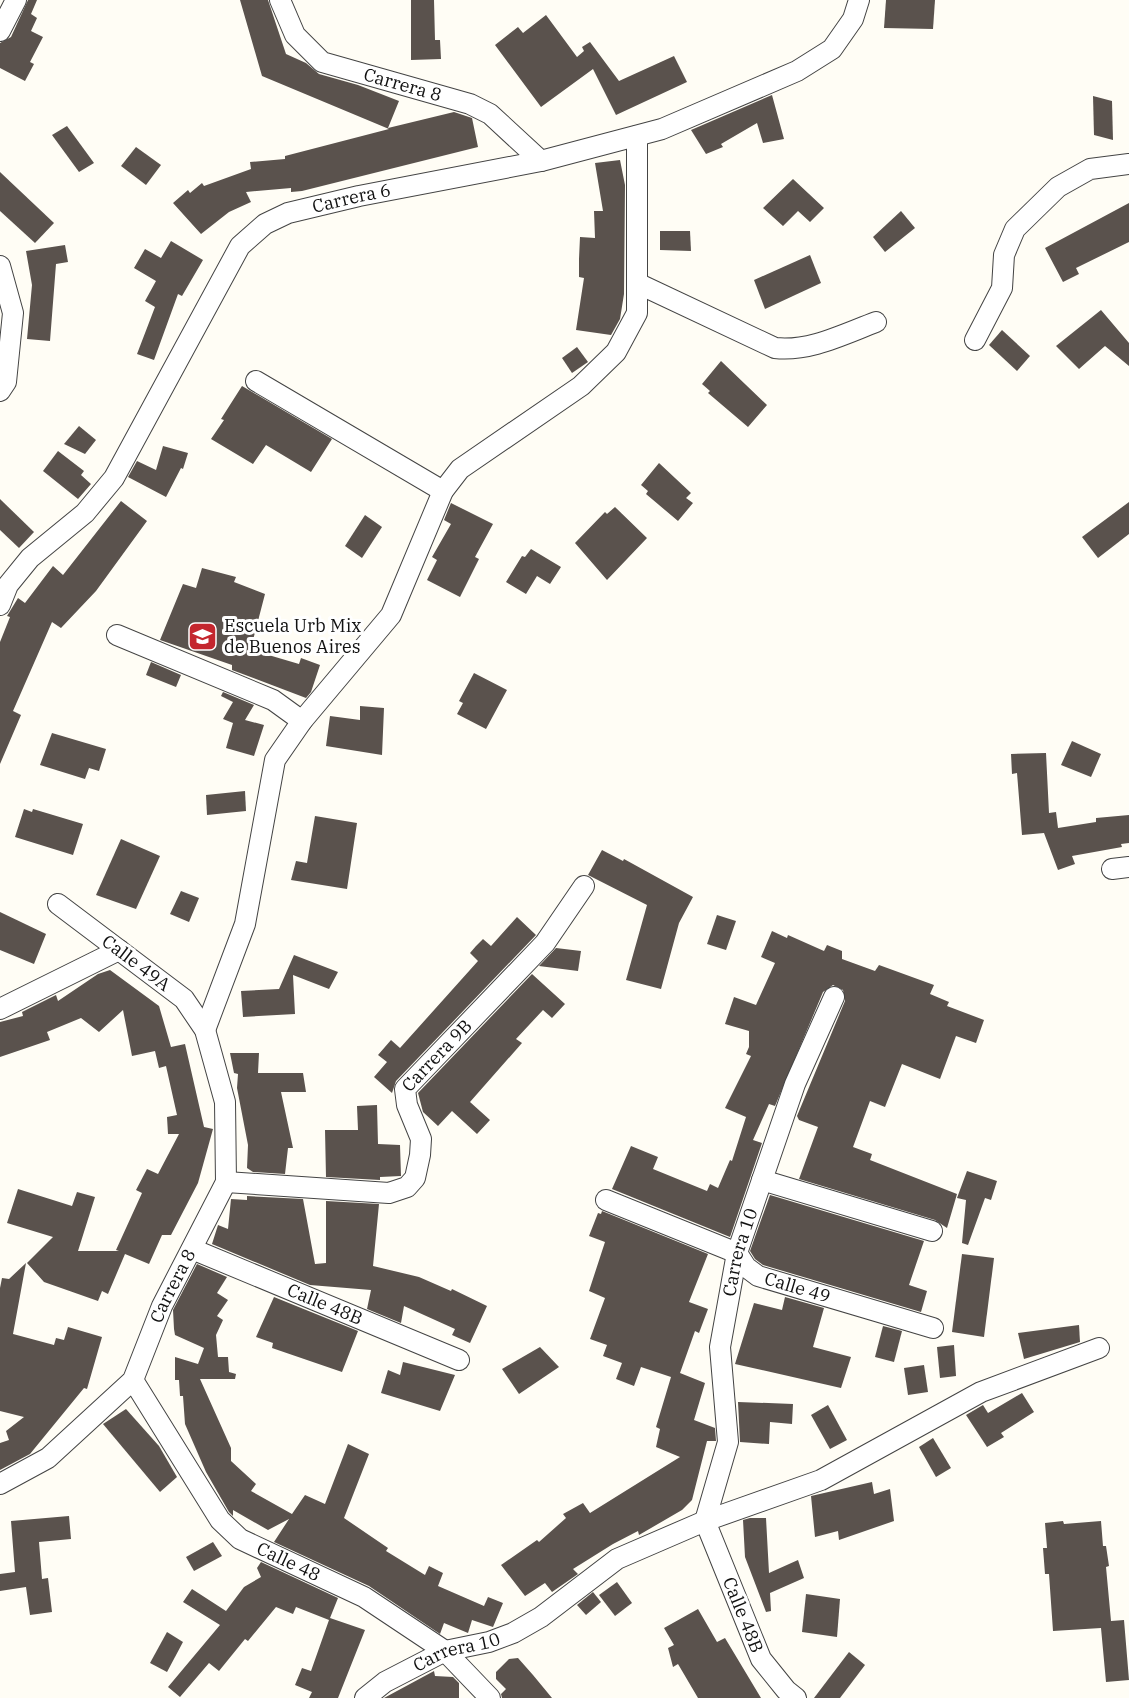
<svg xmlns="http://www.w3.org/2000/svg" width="1129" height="1698" font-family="'IBM Plex Serif',serif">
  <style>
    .building { fill: #5a524d }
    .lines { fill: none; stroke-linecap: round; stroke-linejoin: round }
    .minor-casing { stroke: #444; stroke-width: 22 }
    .minor { stroke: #fff; stroke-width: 20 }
    .labels { text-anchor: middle; stroke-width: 6; stroke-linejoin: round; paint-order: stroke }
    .street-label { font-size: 18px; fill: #111; stroke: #fff }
    .poi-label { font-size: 18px; fill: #111; stroke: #fff; text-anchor: start }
  </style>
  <rect width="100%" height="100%" fill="#fffdf5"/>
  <g class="building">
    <path d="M28 0H37L31 14 37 18 31 31 43 37 30 62 34 64 25 81 0 68V43L11 37Z"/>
    <path d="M240 0H268L286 54 306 63 319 74 358 85 399 101 388 128 454 112 472 118 478 147 302 191 291 192V188L246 192 251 202 229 212 201 234 173 203 188 190 190 193 202 183 204 186 251 169 250 162 285 159V156L389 129 262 76Z"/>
    <path d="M411 0H434L435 40H440L441 59 411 60Z"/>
    <path d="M886 0H935L933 29 884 28Z"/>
    <path d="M546 15 577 57 584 51 582 47 590 42 619 81 674 56 687 82 616 115 593 69 541 107 495 45 518 27 523 33Z"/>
    <path d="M772 95 784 139 763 143 757 123 721 144 723 147 706 154 691 130Z"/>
    <path d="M1093 96 1112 101 1113 140 1094 135Z"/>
    <path d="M67 126 94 163 79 172 52 135Z"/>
    <path d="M136 147 161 165 146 185 121 166Z"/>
    <path d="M620 160 625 185 624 294 620 319 611 335 576 330 584 278 579 277V259L580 237 595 238 594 211H603L595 163Z"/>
    <path d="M0 172 54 223 35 243 0 211Z"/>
    <path d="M793 179 824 208 810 222 798 211 783 226 763 208Z"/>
    <path d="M1129 203V242L1076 268 1079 274 1063 282 1045 248Z"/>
    <path d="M901 211 915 228 885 252 873 237Z"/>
    <path d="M660 231H690L691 251 660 250Z"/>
    <path d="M171 241 203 260 182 296 178 294 154 360 137 354 155 307 145 301 156 281 134 268 145 249 161 258Z"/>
    <path d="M65 245 68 262 56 264 50 341 27 339 32 285 26 251Z"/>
    <path d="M810 255 821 283 765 309 754 280Z"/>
    <path d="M1101 310 1129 343V366L1105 346 1079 369 1056 346Z"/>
    <path d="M1002 330 1030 356 1017 371 989 345Z"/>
    <path d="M577 347 588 362 572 373 562 358Z"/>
    <path d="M721 361 767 405 748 427 708 393 710 391 702 384Z"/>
    <path d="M242 386 332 439 311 472 266 445 253 464 211 439 224 420 221 419Z"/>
    <path d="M79 426 96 440 85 454 64 444Z"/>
    <path d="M163 446 188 453 183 469 181 468 166 497 128 477 137 461 156 470Z"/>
    <path d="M58 451 84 471 81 475 91 484 78 499 43 471Z"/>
    <path d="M659 463 691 493 686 498 693 503 678 521 646 494 648 491 641 485Z"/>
    <path d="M0 499 34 532 19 548 0 530Z"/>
    <path d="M121 501 147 521 96 591 61 628 52 622 13 711 21 715 0 764V642L10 617 7 616 18 598 25 603 53 566 63 575Z"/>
    <path d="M1129 502V534L1098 558 1082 537Z"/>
    <path d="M451 503 493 524 475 557 479 559 460 597 427 580 437 560 432 557 451 524 444 520Z"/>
    <path d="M615 507 647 538 607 580 575 543 605 512 607 514Z"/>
    <path d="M365 515 382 527 362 558 345 546Z"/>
    <path d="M531 549 561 567 550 584 537 576 526 594 506 582 522 556 525 557Z"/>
    <path d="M202 568 236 577 234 582 265 594 253 640H257L255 651 299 664 301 658 320 665 311 692 306 698 232 670V665L160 640 183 584 196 588Z"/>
    <path d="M151 662 181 675 176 687 146 675Z"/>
    <path d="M474 673 507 690 486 729 457 714 463 703 459 701Z"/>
    <path d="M223 692 254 705 245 720 264 725 254 756 226 748 233 723 223 719 233 702 221 696Z"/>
    <path d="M360 706 384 708 382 755 326 746 330 716 360 720Z"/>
    <path d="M52 733 106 749 99 771 89 768 85 779 40 765Z"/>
    <path d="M1072 741 1101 754 1091 777 1061 765Z"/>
    <path d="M1046 753 1049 813 1056 812 1058 828 1096 822V818L1129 815V843L1121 844 1122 847 1072 856 1075 864 1058 870 1044 833 1022 835 1017 773 1012 774 1011 754Z"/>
    <path d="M245 791 246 811 207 815 206 795Z"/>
    <path d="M24 809 32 812 33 809 83 824 73 855 15 837Z"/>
    <path d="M315 816 357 823 347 889 291 880 296 861 307 863Z"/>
    <path d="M121 839 160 856 136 909 96 895Z"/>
    <path d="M602 850 623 861 624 859 693 897 679 923 661 989 626 980 647 905 588 875Z"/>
    <path d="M181 891 199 898 189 922 170 914Z"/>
    <path d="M0 912 46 934 34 964 0 950Z"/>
    <path d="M717 915 736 921 726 950 707 944Z"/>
    <path d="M517 917 536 935 396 1081 392 1093 374 1077 387 1062 378 1055 391 1040 400 1048 478 961 470 953 476 946 483 939 491 946Z"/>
    <path d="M772 931 787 938 788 935 824 951 827 945 842 951V959L875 971 879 965 934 985 930 994 949 1002 947 1006 984 1020 976 1043 956 1036 940 1079 902 1064 885 1107 870 1101 853 1147 872 1154 870 1160 957 1194 947 1228 935 1220 799 1179 818 1127 799 1120 797 1116 845 1001 843 990 833 985 823 992 775 1106 769 1104 753 1140 762 1143 730 1237 612 1189 631 1146 658 1157 653 1169 707 1191 710 1184 718 1188 730 1160 732 1161 746 1117 725 1108 751 1056 746 1054 749 1047V1031L725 1024 734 997 756 1005 775 963 761 957Z"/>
    <path d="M556 948 581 951 578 971 539 966Z"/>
    <path d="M294 955 338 972 329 989 293 975 295 1014 243 1017 241 991 279 989Z"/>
    <path d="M110 970 159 1006 171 1047 185 1044 204 1127 213 1129 198 1183 171 1235H162L149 1264 125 1254 108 1294 102 1291 98 1301 44 1282 27 1263 53 1237 7 1223 18 1189 72 1206 77 1192 95 1197 78 1251H119L116 1250 142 1193 136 1190 147 1169 158 1174 179 1134H168L167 1117 177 1115 166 1066 159 1068 155 1051 132 1056 123 1010 99 1032 81 1018 47 1032 50 1040 0 1057V1022L23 1016 22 1012 56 995 58 1001 98 974Z"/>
    <path d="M532 974 565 1004 552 1018 543 1010 516 1039 522 1043 470 1102 490 1120 477 1134 452 1111 438 1126 423 1112 418 1093Z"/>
    <path d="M230 1053H259L258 1073H303L306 1092H281L293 1148H288L285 1174 253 1172 247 1168 248 1145 237 1088 238 1074 234 1073Z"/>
    <path d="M377 1105 378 1144 400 1145 401 1176 380 1177V1180L326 1177 325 1130H358L357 1106Z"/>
    <path d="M967 1171 997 1181 991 1200 985 1198 968 1245 962 1243 966 1200 957 1198Z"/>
    <path d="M770 1195 924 1241 909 1285 927 1291 921 1312 763 1265 755 1259 750 1251Z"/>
    <path d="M247 1196 303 1199 315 1264 326 1263V1201L379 1204 373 1266 419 1277 451 1291 452 1289 487 1306 470 1343 452 1335 455 1329 404 1306 401 1323 367 1309 371 1290 310 1285 212 1244 218 1225 228 1229 231 1199 247 1200Z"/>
    <path d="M602 1211 708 1254 689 1302 708 1309 699 1333 695 1331 680 1373 705 1383 694 1420 715 1428 716 1441H707L692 1500 682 1510 639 1535 638 1531 613 1544 573 1569 578 1574 552 1592 545 1583 525 1596 501 1565 537 1540 539 1542 566 1518 563 1514 583 1503 590 1513 680 1457 656 1447 660 1429 656 1427 671 1377 641 1367 634 1386 616 1379 622 1363 603 1356 607 1345 590 1339 605 1298 589 1291 605 1242 589 1236 598 1213 601 1214Z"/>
    <path d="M962 1254 994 1258 984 1337 952 1332Z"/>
    <path d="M26 1263 13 1334 54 1345 56 1338 64 1340 68 1327 102 1337 87 1389 84 1388 30 1454 0 1470V1443L9 1440 6 1431 24 1417 0 1411V1288L2 1278 9 1279Z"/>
    <path d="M197 1264 227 1277 217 1293 228 1300 217 1316 223 1320 216 1335 218 1357H228L229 1372 236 1374 235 1379H200L231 1448V1461L256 1484 251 1491 292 1514 305 1495 325 1504 348 1444 369 1454 344 1518 388 1548 386 1551 425 1575 429 1566 443 1573 438 1586 484 1606 488 1597 503 1603 493 1627 472 1620 468 1633 444 1623 440 1634 369 1586 274 1542 289 1519 268 1530 233 1510V1516L229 1512 206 1472 185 1424 183 1396H180L179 1380H175V1357L198 1364 204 1348 175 1335 174 1329 173 1310Z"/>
    <path d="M274 1297 358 1331 342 1372 272 1348 273 1343 256 1337Z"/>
    <path d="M785 1297 824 1308 813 1347 851 1357 841 1388 735 1364 754 1303 782 1310Z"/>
    <path d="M1079 1325 1080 1342 1024 1359 1018 1333Z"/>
    <path d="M883 1326 902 1331 894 1362 875 1357Z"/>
    <path d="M954 1345 956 1376 940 1378 937 1347Z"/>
    <path d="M540 1347 559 1367 519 1394 502 1369Z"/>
    <path d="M403 1362 455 1375 440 1411 381 1393 388 1370 400 1375Z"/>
    <path d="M924 1365 928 1392 908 1395 904 1368Z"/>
    <path d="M1022 1393 1034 1412 1001 1433 1004 1437 987 1447 966 1415 983 1405 988 1413Z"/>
    <path d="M738 1402 793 1404 792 1424 770 1422 769 1444 740 1442Z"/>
    <path d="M828 1405 847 1440 830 1449 811 1415Z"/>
    <path d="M126 1409 159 1446 177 1477 160 1492 103 1424Z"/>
    <path d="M933 1438 951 1468 936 1477 919 1447Z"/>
    <path d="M872 1482 874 1494 890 1489 894 1521 839 1540 838 1531 815 1537 811 1496Z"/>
    <path d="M69 1516 71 1539 39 1542 42 1579 48 1578 52 1612 30 1615 26 1587 0 1591V1574L15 1572 11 1521Z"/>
    <path d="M750 1518H766L769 1573 798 1560 804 1578 770 1593 771 1611 766 1612 745 1557 743 1520Z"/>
    <path d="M1063 1521 1064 1524 1101 1521 1103 1546H1106L1109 1566 1106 1567 1111 1621 1124 1620 1129 1680 1106 1682 1101 1628 1053 1631 1049 1574H1045L1043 1548H1047L1045 1523Z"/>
    <path d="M213 1542 222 1556 194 1571 186 1557Z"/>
    <path d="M261 1562 338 1598 330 1618 365 1630 338 1698H309L312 1692 295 1685 302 1668 311 1671 329 1620 296 1607 293 1614 276 1607 248 1641 245 1639 219 1671 209 1663 180 1697 168 1687 220 1625 183 1602 192 1589 226 1611 244 1587 261 1577 257 1568Z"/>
    <path d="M617 1582 632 1603 615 1616 599 1595Z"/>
    <path d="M593 1592 601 1602 586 1615 577 1605Z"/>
    <path d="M806 1594 840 1599 837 1637 802 1632Z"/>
    <path d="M698 1609 717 1642 725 1638 761 1698H698L678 1664 673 1667 668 1648 674 1645 664 1628Z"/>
    <path d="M167 1632 183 1642 167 1672 150 1663Z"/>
    <path d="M849 1652 865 1665 840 1698H814Z"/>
    <path d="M518 1658 533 1675 552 1698H502L501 1694 506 1689 496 1679V1672L509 1659Z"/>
    <path d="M434 1671 435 1676 453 1677 459 1683V1698H384Z"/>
  </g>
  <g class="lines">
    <defs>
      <g id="minor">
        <path id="s1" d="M280 0 295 35 322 62 470 104 490 114 541 161"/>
        <path d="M0 31 16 0"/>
        <path d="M0 266 13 313 6 382 0 391"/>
        <path d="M639 284 775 348C809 352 844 334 876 322"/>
        <path d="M975 340 1002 288 1004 255 1015 229 1058 187 1090 169 1129 164"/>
        <path d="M256 381 443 491"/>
        <path id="s2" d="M0 605 8 585 30 558 85 513 114 478 240 246 265 224 288 213 359 196 541 161 662 129 797 71 832 49 853 19 859 0"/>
        <path d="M117 635 273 700 302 721"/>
        <path d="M1112 869 1129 867"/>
        <path d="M0 1009 119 950"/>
        <path d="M205 1030 245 924 275 760 302 721 391 615 443 491 460 469 581 386 616 352 637 313V136"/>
        <path d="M762 1180 932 1231"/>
        <path id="s3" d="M226 1182 389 1193 407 1187 415 1178 420 1155 421 1139 407 1105 405 1089 545 943 584 886"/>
        <path id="s4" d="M606 1200 737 1253 746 1267 758 1276 933 1328"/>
        <path id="s5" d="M192 1249 459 1360"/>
        <path id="s6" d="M133 1380 220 1520 240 1539 364 1597 445 1651 490 1698"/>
        <path id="s7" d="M0 1484 48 1458 133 1380 162 1306 226 1182 225 1102 205 1030 184 999 58 904"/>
        <path id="s8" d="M365 1698 385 1682 445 1651 489 1642 513 1633 541 1617 617 1559 705 1521 821 1480 981 1392 1099 1348"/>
        <path id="s9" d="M796 1698 786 1690 761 1659 705 1521 728 1442 720 1347 737 1253 795 1084 834 997"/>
      </g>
    </defs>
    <use href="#minor" class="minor-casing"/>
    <use href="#minor" class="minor"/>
  </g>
  <defs>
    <symbol id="school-square" viewBox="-11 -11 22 22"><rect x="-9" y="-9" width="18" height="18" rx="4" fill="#c4262e" stroke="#fff"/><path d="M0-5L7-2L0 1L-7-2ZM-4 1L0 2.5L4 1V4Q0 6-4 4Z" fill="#fff"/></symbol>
  </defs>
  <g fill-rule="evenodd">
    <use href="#school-square" x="186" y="620" width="33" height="33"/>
  </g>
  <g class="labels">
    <g class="street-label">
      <text dy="6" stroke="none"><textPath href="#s1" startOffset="160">Carrera 8</textPath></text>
      <text dy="6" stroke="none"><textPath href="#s2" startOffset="561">Carrera 6</textPath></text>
      <text transform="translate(136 963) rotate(37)" y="6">Calle 49A</text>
      <text dy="6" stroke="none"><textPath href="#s3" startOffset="333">Carrera 9B</textPath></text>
      <text dy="6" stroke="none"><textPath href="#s9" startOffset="476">Carrera 10</textPath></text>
      <text dy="6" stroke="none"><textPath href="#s7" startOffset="272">Carrera 8</textPath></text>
      <text dy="6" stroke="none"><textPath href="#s4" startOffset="214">Calle 49</textPath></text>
      <text dy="6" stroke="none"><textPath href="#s5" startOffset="144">Calle 48B</textPath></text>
      <text dy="6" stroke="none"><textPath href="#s6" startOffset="246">Calle 48</textPath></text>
      <text transform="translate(743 1615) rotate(68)" y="6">Calle 48B</text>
      <text dy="6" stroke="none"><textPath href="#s8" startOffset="104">Carrera 10</textPath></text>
    </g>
    <g class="poi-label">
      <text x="224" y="632">Escuela Urb Mix<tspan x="224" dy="21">de Buenos Aires</tspan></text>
    </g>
  </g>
</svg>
